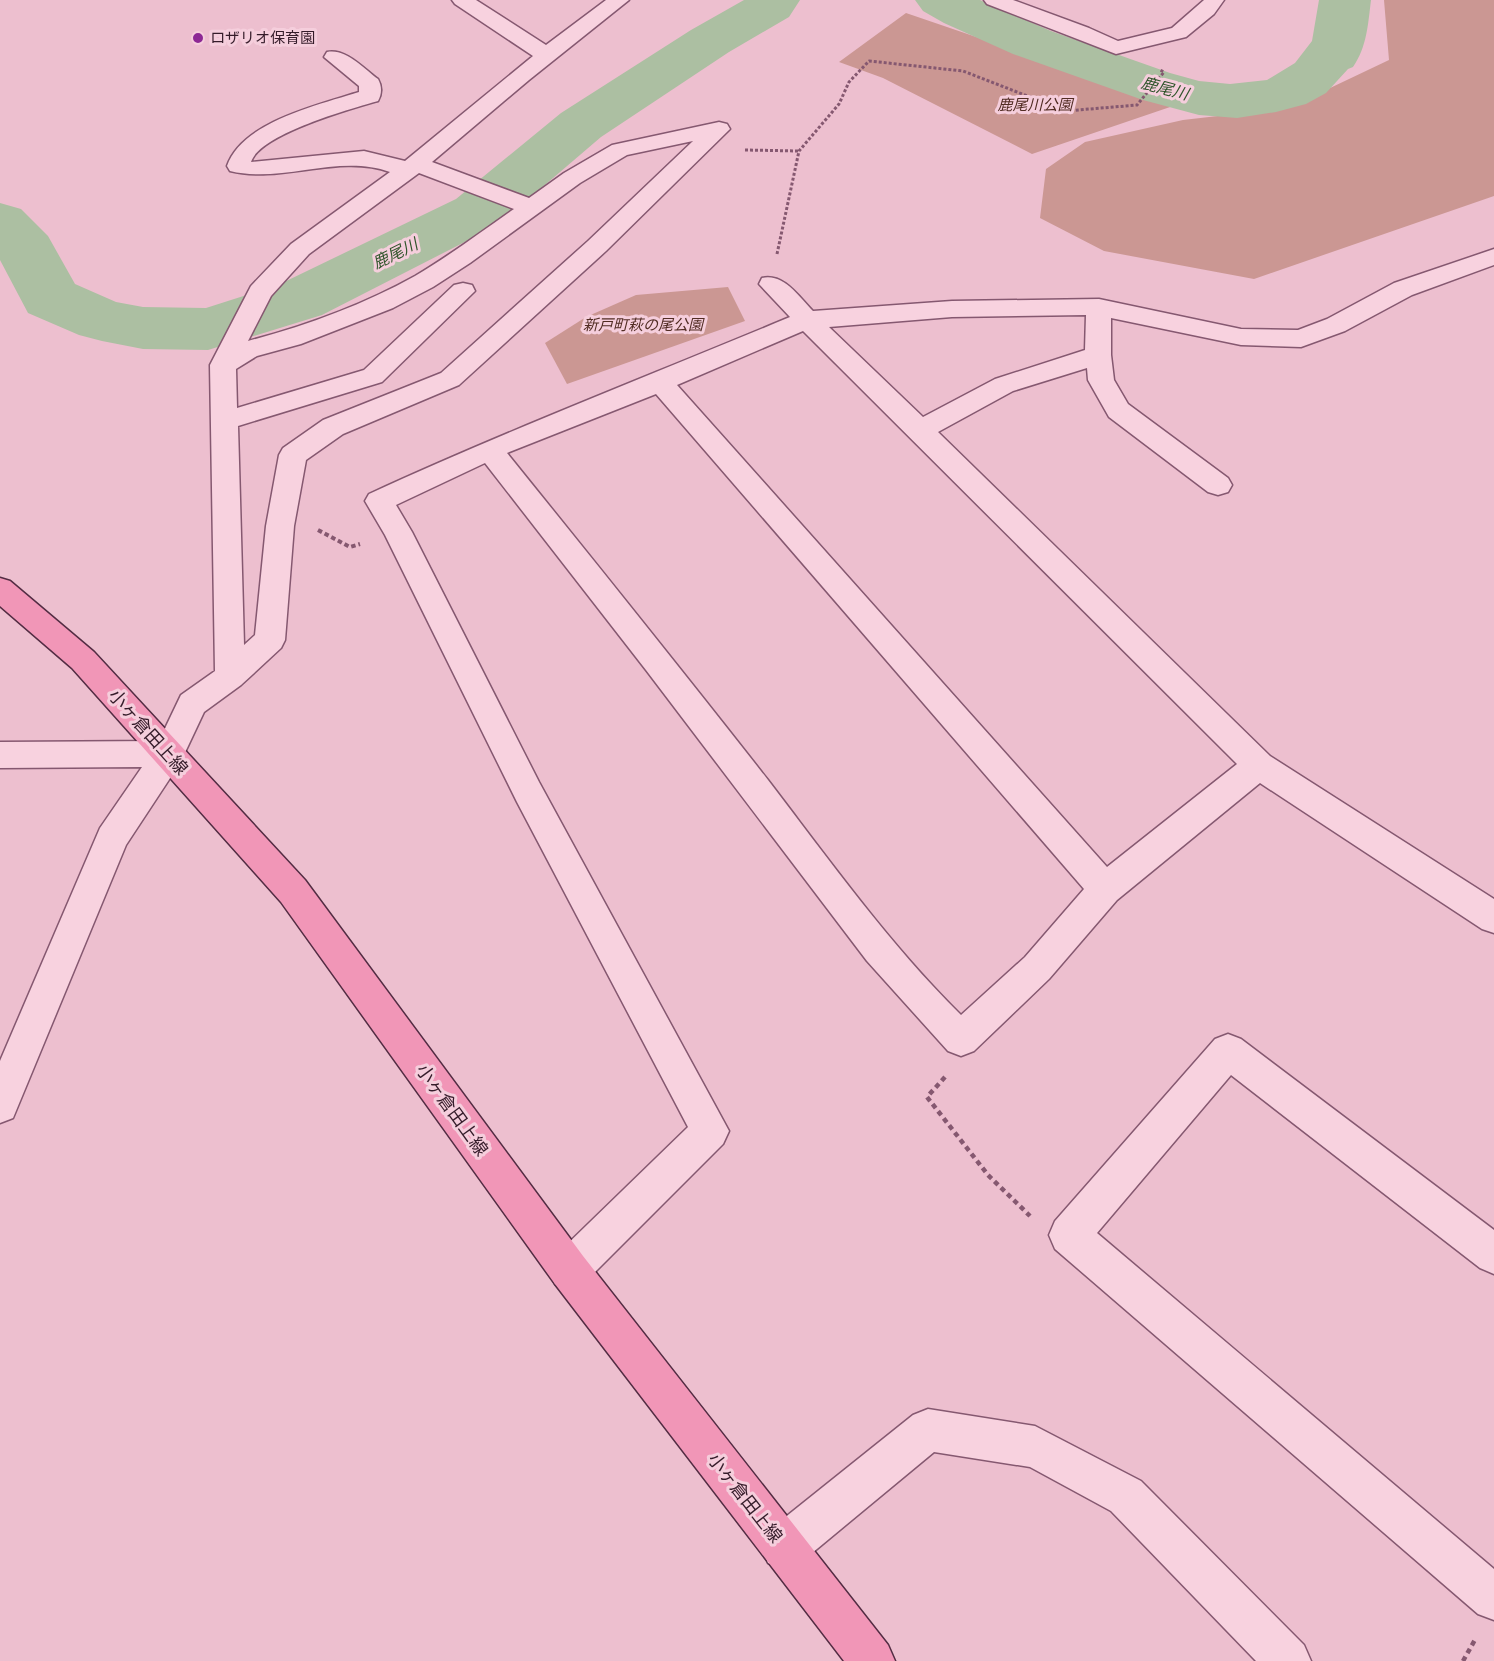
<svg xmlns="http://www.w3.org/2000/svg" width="1494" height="1661" font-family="'Playfair Display','Noto Sans JP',serif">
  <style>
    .green { fill: #cb9793 }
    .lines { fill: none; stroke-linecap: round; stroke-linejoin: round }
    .river { fill: #acbfa2; fill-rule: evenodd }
    .minor-casing { stroke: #855870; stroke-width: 3 }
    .major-casing { stroke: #532c43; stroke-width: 3 }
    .path-far2 { stroke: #855870; stroke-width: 3; stroke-dasharray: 3 2; stroke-linecap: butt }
    .path-far1 { stroke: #855870; stroke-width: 4; stroke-dasharray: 4.5 3; stroke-linecap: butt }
    .path { stroke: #855870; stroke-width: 4.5; stroke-dasharray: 5 4; stroke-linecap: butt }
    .minor { fill: #f8d2df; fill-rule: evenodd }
    .major { fill: #f196b7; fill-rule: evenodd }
    .poi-dot { fill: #8d2894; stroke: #f5cedc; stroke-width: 2 }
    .labels { text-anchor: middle; stroke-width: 6; stroke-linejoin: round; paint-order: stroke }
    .far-poi-label { font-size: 15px; fill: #351c2a; stroke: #f5cedc; text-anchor: start }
    .far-park-label { font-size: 15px; font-style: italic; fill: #512c23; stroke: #f5cedc }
    .far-water-label { font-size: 16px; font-style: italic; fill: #30552b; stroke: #f5cedc }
    .street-label { font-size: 18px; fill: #351c2a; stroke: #f5cedc }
  </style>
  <rect width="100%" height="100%" fill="#edbfcf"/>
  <g class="green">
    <path d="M1384 0H1494V196L1254 279 1104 251 1040 218 1046 169 1085 142 1183 120 1288 108 1389 60Z"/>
    <path d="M906 13 1176 105 1032 154 883 78 839 62Z"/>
    <path d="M728 287 745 321 567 384 545 343 586 317 636 295Z"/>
  </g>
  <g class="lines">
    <g class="river">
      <path d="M744 0H800L789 17 729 52 601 137 498 225 322 315 208 350 143 349 102 341 79 335 28 313 0 260V203L21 209 48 236 75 284 116 302 143 307 206 308 278 285 456 199 561 113 691 30Z"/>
      <path d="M915 0H980L1051 31 1170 73 1199 81 1230 84 1267 80 1295 63 1312 41 1319 0H1371C1368 24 1367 47 1353 67L1348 69 1326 93 1306 104 1276 112 1237 118 1199 115 1143 100 1013 54 944 23 923 11Z"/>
    </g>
    <defs>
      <g id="minor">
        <path d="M452 0H476L546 45 606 0H629L529 80 432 162 529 198 564 173 612 145 719 122 727 124 730 129 606 251 459 385 343 434 306 460 294 526 285 640 281 648 241 685 204 712 180 763 126 845 13 1118 0 1123V1061L100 828 142 767 0 768V742L159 741 181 695 215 671 210 365 251 286 291 244 390 172C339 153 282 184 230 171L227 166C242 122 318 105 359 92V86L324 57 327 52C346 48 364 69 378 79 382 86 382 94 378 101 350 109 260 134 251 162L364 151 405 161 533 56 455 4ZM693 141 588 241 441 373 323 420 283 448 279 455 266 526 255 635 244 645 238 426 382 382 475 291 472 285 463 283 454 285 364 370 237 408 236 369 257 356 301 344 393 308 433 287 470 263 580 183 627 155ZM419 173 514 209C481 232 449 256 415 276 363 305 305 326 248 341L271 296 309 254Z"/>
        <path d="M984 0H1013L1089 28 1118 41 1172 28 1204 0H1224L1214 14 1186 37 1116 54 987 4Z"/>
        <path d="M1494 249V265L1412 295 1345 331 1301 347 1241 345 1111 318V355L1114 380 1128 404 1228 478 1232 485 1228 492 1218 495 1208 492 1109 417 1088 380 1087 368 1013 391 938 432 1270 756 1494 899V933L1482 929 1260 783 1117 900 1049 979 974 1051 961 1056 948 1051 867 961 646 670 485 463 396 505 412 532 539 782 729 1131 723 1144 583 1284 569 1290 555 1284 549 1270 555 1256 688 1127 517 802 385 535 365 501 369 494C508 430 649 376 790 317L759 284 762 278C784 273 799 297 813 311L952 301 1099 299 1241 329 1298 330 1327 319 1394 283ZM1086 315 1085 350 995 379 923 417 829 327 952 317ZM803 331 1237 764 1107 867 677 385ZM656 394 1084 889 1025 957 961 1015C889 944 830 861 768 780 682 670 595 562 507 453Z"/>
        <path d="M1228 1034 1241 1039 1494 1230V1274L1480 1268 1231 1075 1097 1233 1494 1569V1620L1478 1614 1055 1249 1049 1235 1055 1221 1215 1039Z"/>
        <path d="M928 1409 1035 1426 1141 1481 1304 1645 1311 1661H1256L1111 1511 1030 1467 934 1452 800 1563 784 1569 768 1563 762 1547 768 1531 913 1415Z"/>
      </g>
      <path id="major" d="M0 578 10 581 94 652 305 880 583 1256 888 1645 895 1661H844L555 1284 281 902 72 668 0 606Z"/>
    </defs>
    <use href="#minor" class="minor-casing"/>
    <use href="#major" class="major-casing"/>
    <g class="path-far2">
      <path d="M745 150 799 151"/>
      <path d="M777 254 799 151 839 104 849 82 869 61 963 71 1066 111 1137 105 1164 72 1160 70"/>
    </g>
    <path class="path-far1" d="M318 530 350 547 360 544"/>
    <g class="path">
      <path d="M945 1077 927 1097 988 1175 1030 1216"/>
      <path d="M1463 1661 1476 1638"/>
    </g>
    <use href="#minor" class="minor"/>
    <use href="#major" class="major"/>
  </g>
  <circle class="poi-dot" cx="198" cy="38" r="6"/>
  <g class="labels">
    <g class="far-poi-label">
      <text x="210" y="43">ロザリオ保育園</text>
    </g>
    <g class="far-park-label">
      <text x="1035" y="110">鹿尾川公園</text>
      <text x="643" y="330">新戸町萩の尾公園</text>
    </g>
    <g class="far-water-label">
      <text transform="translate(1165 88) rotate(15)" y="6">鹿尾川</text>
      <text transform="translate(395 253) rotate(-26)" y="6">鹿尾川</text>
    </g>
    <g class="street-label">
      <text transform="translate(148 732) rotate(48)" y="6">小ヶ倉田上線</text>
      <text transform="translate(452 1110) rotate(54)" y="6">小ヶ倉田上線</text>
      <text transform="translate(745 1498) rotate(52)" y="6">小ヶ倉田上線</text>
    </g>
  </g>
</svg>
